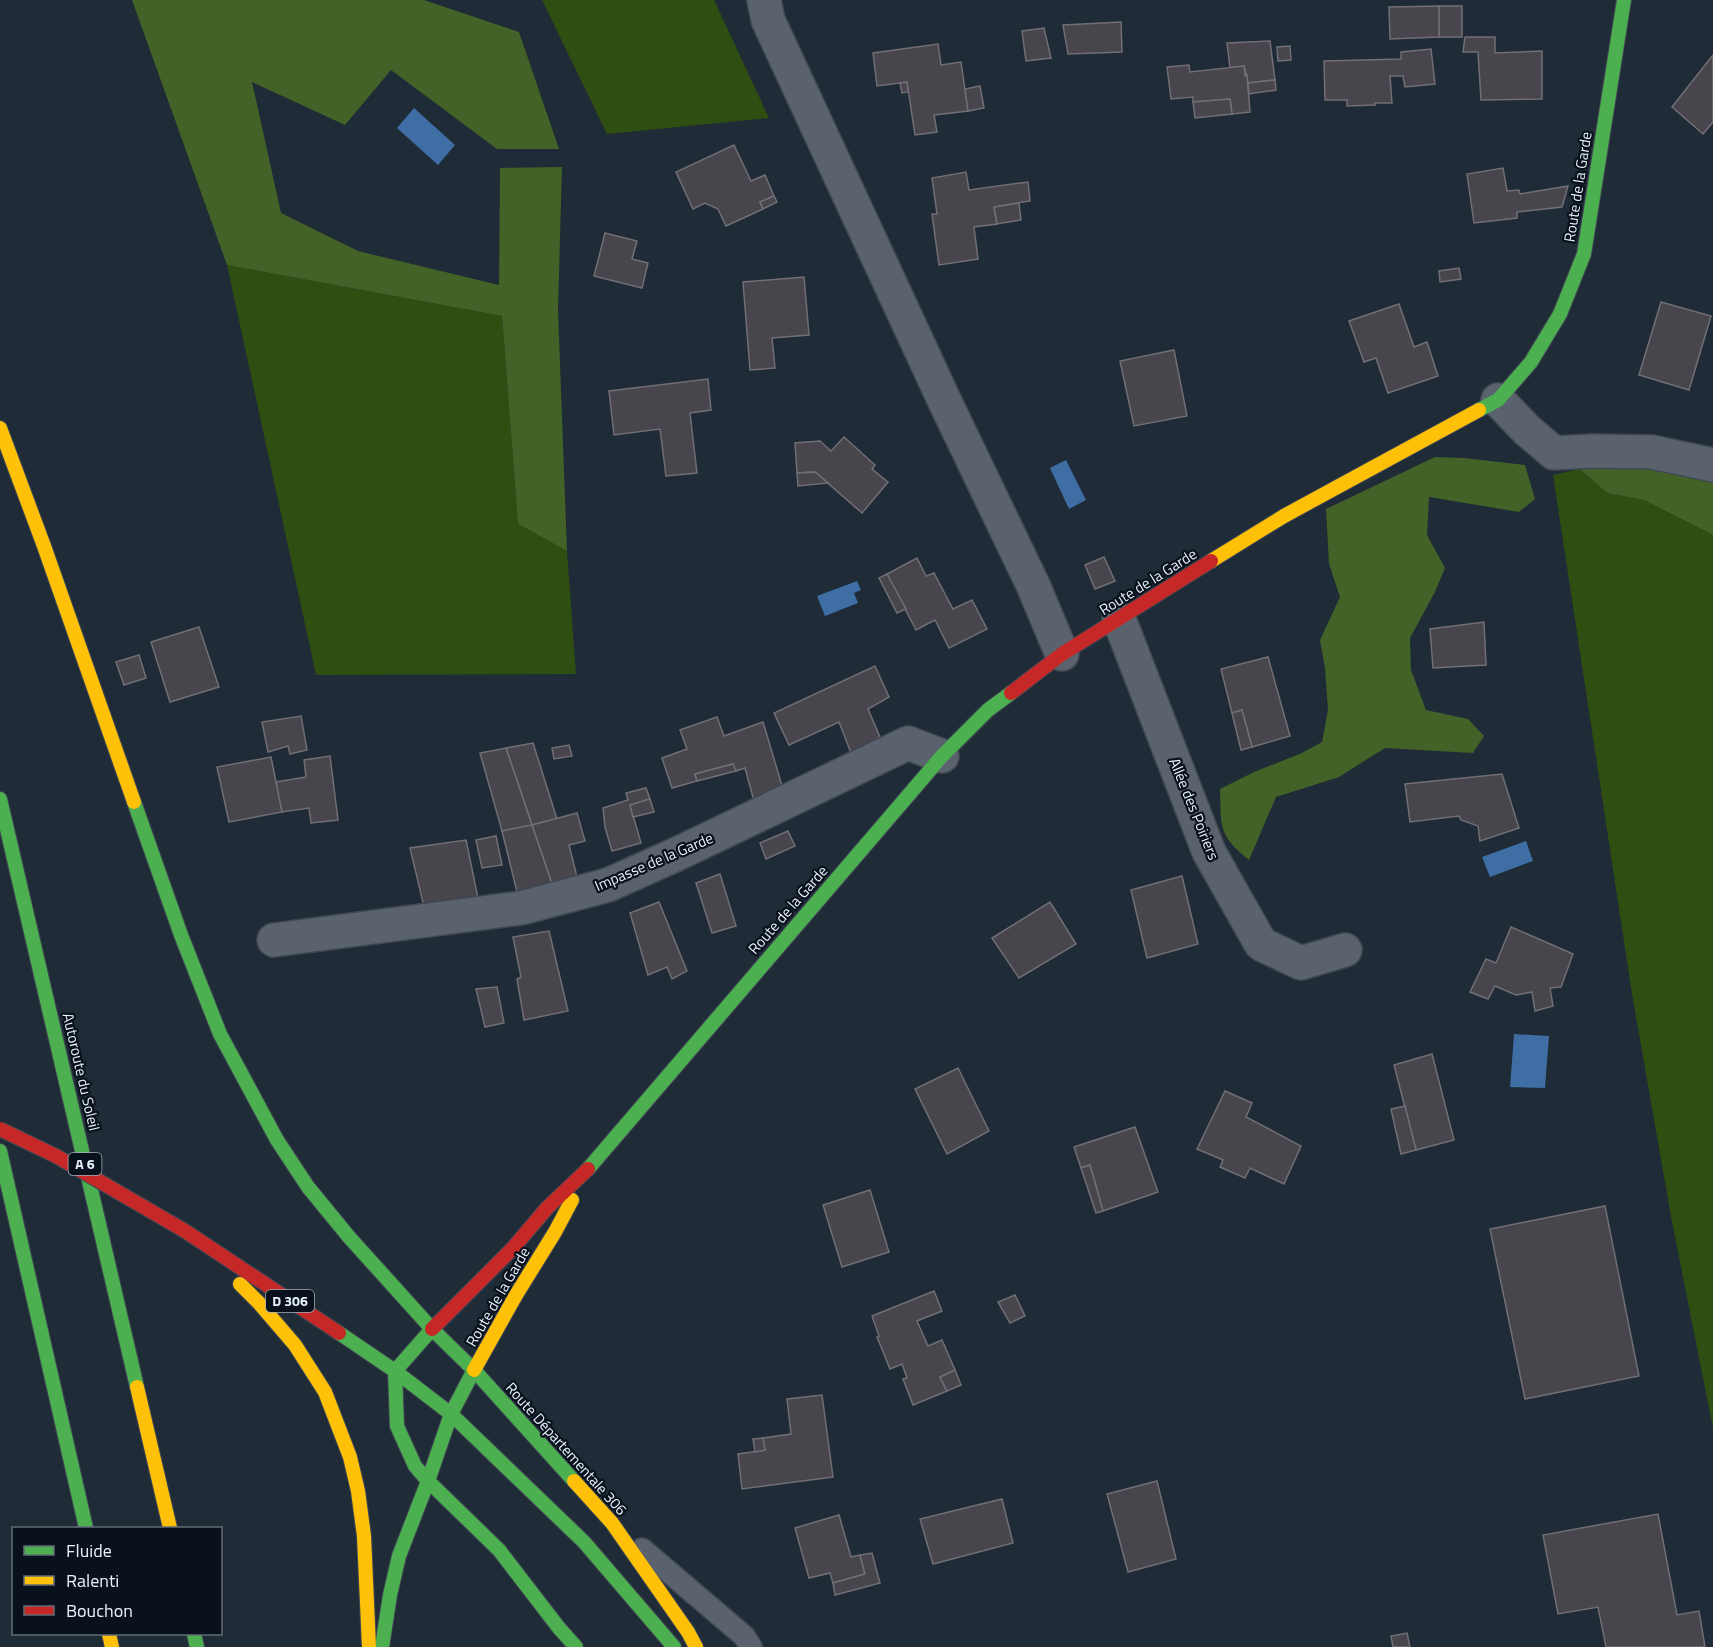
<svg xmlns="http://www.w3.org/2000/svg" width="1713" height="1647" font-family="'Titillium Web',sans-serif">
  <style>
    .green { fill: #2f4e11 }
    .forest { fill: #426228 }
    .water { fill: #3e6ea3 }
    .building { fill: #48454c; stroke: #716f75; stroke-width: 1.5 }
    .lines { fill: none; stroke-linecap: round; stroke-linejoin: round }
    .lane-casing { stroke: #3f4853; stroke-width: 24 }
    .street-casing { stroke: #3f4853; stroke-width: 36 }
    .fast-casing { stroke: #3f4853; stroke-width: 16 }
    .slow-casing { stroke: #3f4853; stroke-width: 16 }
    .jam-casing { stroke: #3f4853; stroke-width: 16 }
    .lane { stroke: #5a636d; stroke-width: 21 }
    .street { stroke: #5a636d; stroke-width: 33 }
    .fast { stroke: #4caf50; stroke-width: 14 }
    .slow { stroke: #ffc107; stroke-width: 14 }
    .jam { stroke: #c62828; stroke-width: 14 }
    .jam-bridge-casing { stroke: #3f4853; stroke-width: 16; stroke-linecap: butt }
    .jam-bridge { stroke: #c62828; stroke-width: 14 }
    .labels { text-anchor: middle; stroke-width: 4.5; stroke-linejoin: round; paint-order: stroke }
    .shield { fill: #09121c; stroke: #a4afba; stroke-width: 1.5 }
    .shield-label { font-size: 14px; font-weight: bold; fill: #e7f2fe }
    .street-label { font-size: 15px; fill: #e7f2fe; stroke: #09121c }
  </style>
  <rect width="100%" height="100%" fill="#1f2b37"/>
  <g class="green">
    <path d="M542 0H714L769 118 607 134Z"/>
    <path d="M227 265 502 316 518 524 567 551 576 674 316 675Z"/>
    <path d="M1580 469 1607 493 1644 500 1713 535V1428L1672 1222 1632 994 1553 475Z"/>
  </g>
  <g class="forest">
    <path d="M132 0H424L519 32 559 149H497L391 70 345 125 252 82 281 213 358 251 499 285 500 168 562 167 558 310 567 551 518 524 502 316 227 265Z"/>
    <path d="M1435 457 1464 458 1525 465 1535 499 1519 512 1429 497 1427 535 1445 568 1435 592 1410 638 1411 670 1426 710 1468 719 1484 736 1473 753 1385 748 1339 777 1276 797 1249 860C1218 835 1221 827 1220 789L1254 772 1302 753 1322 742 1328 710 1325 668 1320 640 1340 597 1329 564 1326 509Z"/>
    <path d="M1598 462 1713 474V535L1644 500 1607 493 1580 469Z"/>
  </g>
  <g class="water">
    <path d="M414 108 455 145 438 165 397 128Z"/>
    <path d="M1066 460 1086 500 1069 509 1050 468Z"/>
    <path d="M857 581 861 590 854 593 858 603 825 616 817 596Z"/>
    <path d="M1526 841 1533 861 1490 877 1482 857Z"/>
    <path d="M1514 1034 1549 1036 1545 1088 1510 1087Z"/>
  </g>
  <g class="building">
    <rect x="1439" y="6" width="23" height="31"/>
    <path d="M1439 6V37L1390 39 1389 7Z"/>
    <path d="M1121 22 1122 52 1068 54 1063 25Z"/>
    <path d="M1044 28 1051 58 1026 61 1022 31Z"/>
    <path d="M1465 37H1495V53L1542 51V99L1481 100 1478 52H1463Z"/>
    <path d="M1270 41 1275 80 1248 83 1244 66 1230 68 1227 43Z"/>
    <path d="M938 44 941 65 961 62 968 111 934 115 937 132 915 135 907 82 877 86 873 53Z"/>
    <path d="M1290 46 1291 60 1278 61 1277 47Z"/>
    <path d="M1431 49 1435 84 1405 87 1403 76H1390L1392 103H1375V105L1347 106V100H1325L1324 61 1401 59V52Z"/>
    <path d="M1713 55V122L1703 134 1672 107Z"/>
    <path d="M1189 65 1190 72 1244 66 1245 76 1247 75 1250 112 1232 114 1230 99 1193 102V97L1171 99 1167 67Z"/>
    <path d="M1275 80 1276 90 1249 94 1248 83Z"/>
    <path d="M907 82 908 92 902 93 900 83Z"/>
    <path d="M980 86 984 108 968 111 965 89Z"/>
    <path d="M1230 99 1232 114 1195 118 1193 102Z"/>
    <path d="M734 145 751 181 765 175 774 196 760 202 763 209 726 226 718 209 705 203 693 209 676 172Z"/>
    <path d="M1503 168 1507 191 1519 190 1520 194 1568 186 1562 207 1517 212V218L1474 223 1467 174Z"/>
    <path d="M966 172 969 190 1028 182 1030 201 994 207 997 224 974 227 978 259 939 265 932 214H937L932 178Z"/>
    <path d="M774 196 777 202 763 209 760 202Z"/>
    <path d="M1019 203 1021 220 997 224 994 207Z"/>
    <path d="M605 233 637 241 632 259 648 263 642 288 594 276Z"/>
    <path d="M1459 268 1461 279 1440 282 1439 271Z"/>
    <path d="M804 277 809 335 772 338 775 368 750 370 743 282Z"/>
    <path d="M1661 302 1711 316 1689 390 1639 375Z"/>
    <path d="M1399 304 1414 347 1427 342 1438 376 1388 393 1376 358 1364 362 1349 321Z"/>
    <path d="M1174 350 1187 416 1134 426 1120 361Z"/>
    <path d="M708 379 711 410 690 413 697 473 666 476 660 429 614 435 609 391Z"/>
    <path d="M844 437 875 465 872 469 888 482 862 513 815 472 797 473 795 443 820 441 831 451Z"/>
    <path d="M815 472 828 483 798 486 797 473Z"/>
    <path d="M1104 557 1115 581 1095 589 1085 565Z"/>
    <path d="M917 558 926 576 934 573 953 609 972 600 987 629 949 648 935 620 916 630 887 574Z"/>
    <path d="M887 574 906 609 897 613 879 578Z"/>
    <path d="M1484 622 1486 665 1433 668 1430 629Z"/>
    <path d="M199 627 219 687 170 702 151 642Z"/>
    <path d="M139 655 146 678 124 685 116 662Z"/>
    <path d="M1268 657 1290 736 1252 747 1242 710 1232 713 1221 669Z"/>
    <path d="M875 666 889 697 868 709 880 737 851 753 839 722 789 745 774 713Z"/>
    <path d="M1242 710 1252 747 1241 750 1232 713Z"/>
    <path d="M301 716 307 750 290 754 288 746 268 752 262 722Z"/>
    <path d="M717 717 724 736 763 722 783 789 754 801 745 768 736 771 733 764 695 774 697 781 672 788 662 758 687 749 680 730Z"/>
    <path d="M533 743 557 819 532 825 506 748Z"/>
    <path d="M569 745 572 756 554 759 552 748Z"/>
    <path d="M506 748 532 825 502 831 480 753Z"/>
    <path d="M330 756 338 820 311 823 309 808 282 812 275 782 306 777 304 760Z"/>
    <path d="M271 757 282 812 229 822 217 767Z"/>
    <path d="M733 764 736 771 697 781 695 774Z"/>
    <path d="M1502 774 1519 828 1480 841 1478 826 1461 820 1459 816 1410 822 1405 784Z"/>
    <path d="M646 788 650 799 630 805 641 843 612 851 605 827 603 808 628 800 626 793Z"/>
    <path d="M650 799 654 812 633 817 630 805Z"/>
    <path d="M577 813 585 841 569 845 579 885 554 890 532 825Z"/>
    <path d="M532 825 554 890 518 896 502 831Z"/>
    <path d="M788 831 795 846 766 859 760 843Z"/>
    <path d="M496 836 502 865 482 868 476 840Z"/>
    <path d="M466 840 479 903 425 911 410 848Z"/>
    <path d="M720 874 736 926 712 933 696 883Z"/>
    <path d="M1182 876 1198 944 1147 958 1131 890Z"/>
    <path d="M659 902 687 971 672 979 667 967 648 975 630 913Z"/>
    <path d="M1050 902 1076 944 1019 978 992 938Z"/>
    <path d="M1511 927 1573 954 1561 987 1550 988 1553 1006 1535 1011 1532 992 1516 995 1495 986 1488 999 1470 992 1486 959 1496 963Z"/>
    <path d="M549 931 568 1011 524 1020 517 979 521 977 513 937Z"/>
    <path d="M497 987 504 1023 485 1027 476 989Z"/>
    <path d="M1432 1054 1454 1140 1416 1150 1394 1065Z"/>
    <path d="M958 1068 989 1131 947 1154 915 1089Z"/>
    <path d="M1225 1091 1252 1103 1246 1117 1301 1146 1284 1184 1250 1168 1245 1178 1220 1167 1223 1160 1197 1149Z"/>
    <path d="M1405 1106 1416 1150 1401 1154 1391 1109Z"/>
    <path d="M1135 1127 1158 1192 1103 1211 1090 1165 1081 1168 1074 1147Z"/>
    <path d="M1090 1165 1103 1211 1096 1213 1081 1168Z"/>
    <path d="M870 1190 889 1252 842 1267 823 1205Z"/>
    <path d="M1605 1206 1639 1376 1525 1399 1490 1229Z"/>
    <path d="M934 1291 942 1311 917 1321 928 1346 942 1340 955 1370 940 1377 947 1391 913 1405 903 1379 907 1378 902 1364 890 1369 877 1337 879 1336 872 1316Z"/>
    <path d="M1015 1295 1025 1316 1010 1323 998 1302Z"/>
    <path d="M955 1370 961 1385 947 1391 940 1377Z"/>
    <path d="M822 1395 833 1477 742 1489 738 1454 765 1450 763 1438 791 1434 787 1399Z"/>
    <path d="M763 1438 765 1450 755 1452 753 1439Z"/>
    <path d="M1157 1481 1176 1559 1128 1572 1107 1494Z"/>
    <path d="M1002 1499 1013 1543 933 1564 920 1519Z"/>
    <path d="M1658 1514 1677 1615 1699 1611 1705 1647H1606L1598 1607 1558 1614 1543 1535Z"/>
    <path d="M839 1515 851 1557 860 1555 865 1574 833 1583 830 1573 809 1578 795 1528Z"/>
    <path d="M872 1553 880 1583 835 1595 833 1583 865 1574 860 1555Z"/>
    <path d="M1407 1633 1410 1647H1393L1391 1636Z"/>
  </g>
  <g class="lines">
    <defs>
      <path id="lane" d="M642 1549 744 1636 751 1647"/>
      <g id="street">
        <path d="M764 0 768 20 946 404 1033 585 1062 654"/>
        <path d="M1498 400 1527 430 1554 453 1592 451 1652 452 1713 465"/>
        <path d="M1119 619 1209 852 1261 944 1301 963 1345 950"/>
        <path d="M274 940 521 908 608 885 677 854 908 743 942 756"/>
      </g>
      <g id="fast">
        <path d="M1479 410 1498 400 1531 362 1560 314 1584 254 1624 0"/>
        <path d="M0 799 137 1387"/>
        <path d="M134 802 181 935 220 1034 277 1140 308 1187 349 1237 432 1329"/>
        <path d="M0 1151 86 1528"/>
        <path d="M588 1169 942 756 988 710 1011 693"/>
        <path d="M339 1333 395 1371 451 1414 584 1542 674 1647"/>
        <path d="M428 1481 451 1414 474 1370"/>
        <path d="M574 1481 474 1370 432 1329 395 1371 397 1426 415 1466 428 1481 499 1550 559 1628 576 1647"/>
        <path d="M194 1634 197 1647"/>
        <path d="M382 1647 390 1595 399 1556 428 1481"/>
      </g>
      <g id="slow">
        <path d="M0 428 44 546 134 802"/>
        <path d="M1211 561 1284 516 1479 410"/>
        <path d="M240 1284 259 1303 295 1345 325 1392 350 1457 358 1491 364 1536 369 1647"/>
        <path d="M474 1370 516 1295 555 1232 572 1200"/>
        <path d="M137 1387 170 1528"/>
        <path d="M574 1481 612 1523 688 1632 696 1647"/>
        <path d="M109 1634 112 1647"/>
      </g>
      <g id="jam">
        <path d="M1011 693 1062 654 1211 561"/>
        <path d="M185 1231 339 1333"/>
        <path d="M432 1329 513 1248 547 1208 588 1169"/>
      </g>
    </defs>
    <use href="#lane" class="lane-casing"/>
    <use href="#street" class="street-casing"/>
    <use href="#fast" class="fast-casing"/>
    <use href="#slow" class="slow-casing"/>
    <use href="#jam" class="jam-casing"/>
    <use href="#lane" class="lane"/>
    <use href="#street" class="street"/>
    <use href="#fast" class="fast"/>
    <use href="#slow" class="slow"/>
    <use href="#jam" class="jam"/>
    <defs>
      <path id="jam-bridge" d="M0 1129 56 1156 185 1231"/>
    </defs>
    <use href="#jam-bridge" class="jam-bridge-casing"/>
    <use href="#jam-bridge" class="jam-bridge"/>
  </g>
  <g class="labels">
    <g class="shield">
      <rect x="68.5" y="1153" width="33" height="22" rx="4.5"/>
      <rect x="266" y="1290" width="48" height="22" rx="4.5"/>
    </g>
    <g class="shield-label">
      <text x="85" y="1169">A 6</text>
      <text x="290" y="1306">D 306</text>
    </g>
    <g class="street-label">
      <text transform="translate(1578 187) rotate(-81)" y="5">Route de la Garde</text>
      <text transform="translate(1148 582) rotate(-32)" y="5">Route de la Garde</text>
      <text transform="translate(1194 809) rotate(68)" y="5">Allée des Poiriers</text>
      <text transform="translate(654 862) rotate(-23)" y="5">Impasse de la Garde</text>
      <text transform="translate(788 910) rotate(-49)" y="5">Route de la Garde</text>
      <text transform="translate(81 1072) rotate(77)" y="5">Autoroute du Soleil</text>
      <text transform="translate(498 1297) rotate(-60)" y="5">Route de la Garde</text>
      <text transform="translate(566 1449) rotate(48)" y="5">Route Départementale 306</text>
    </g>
  </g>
  <rect x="12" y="1527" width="210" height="108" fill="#09121c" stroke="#626c76" stroke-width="1.5"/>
  <rect x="24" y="1546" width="30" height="9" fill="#4caf50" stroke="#626c76" stroke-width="1.5"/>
  <text x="66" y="1557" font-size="18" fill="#e7f2fe">Fluide</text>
  <rect x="24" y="1576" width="30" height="9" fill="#ffc107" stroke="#626c76" stroke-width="1.5"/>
  <text x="66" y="1587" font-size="18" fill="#e7f2fe">Ralenti</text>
  <rect x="24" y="1606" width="30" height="9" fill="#c62828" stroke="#626c76" stroke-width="1.5"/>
  <text x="66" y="1617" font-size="18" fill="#e7f2fe">Bouchon</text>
</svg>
